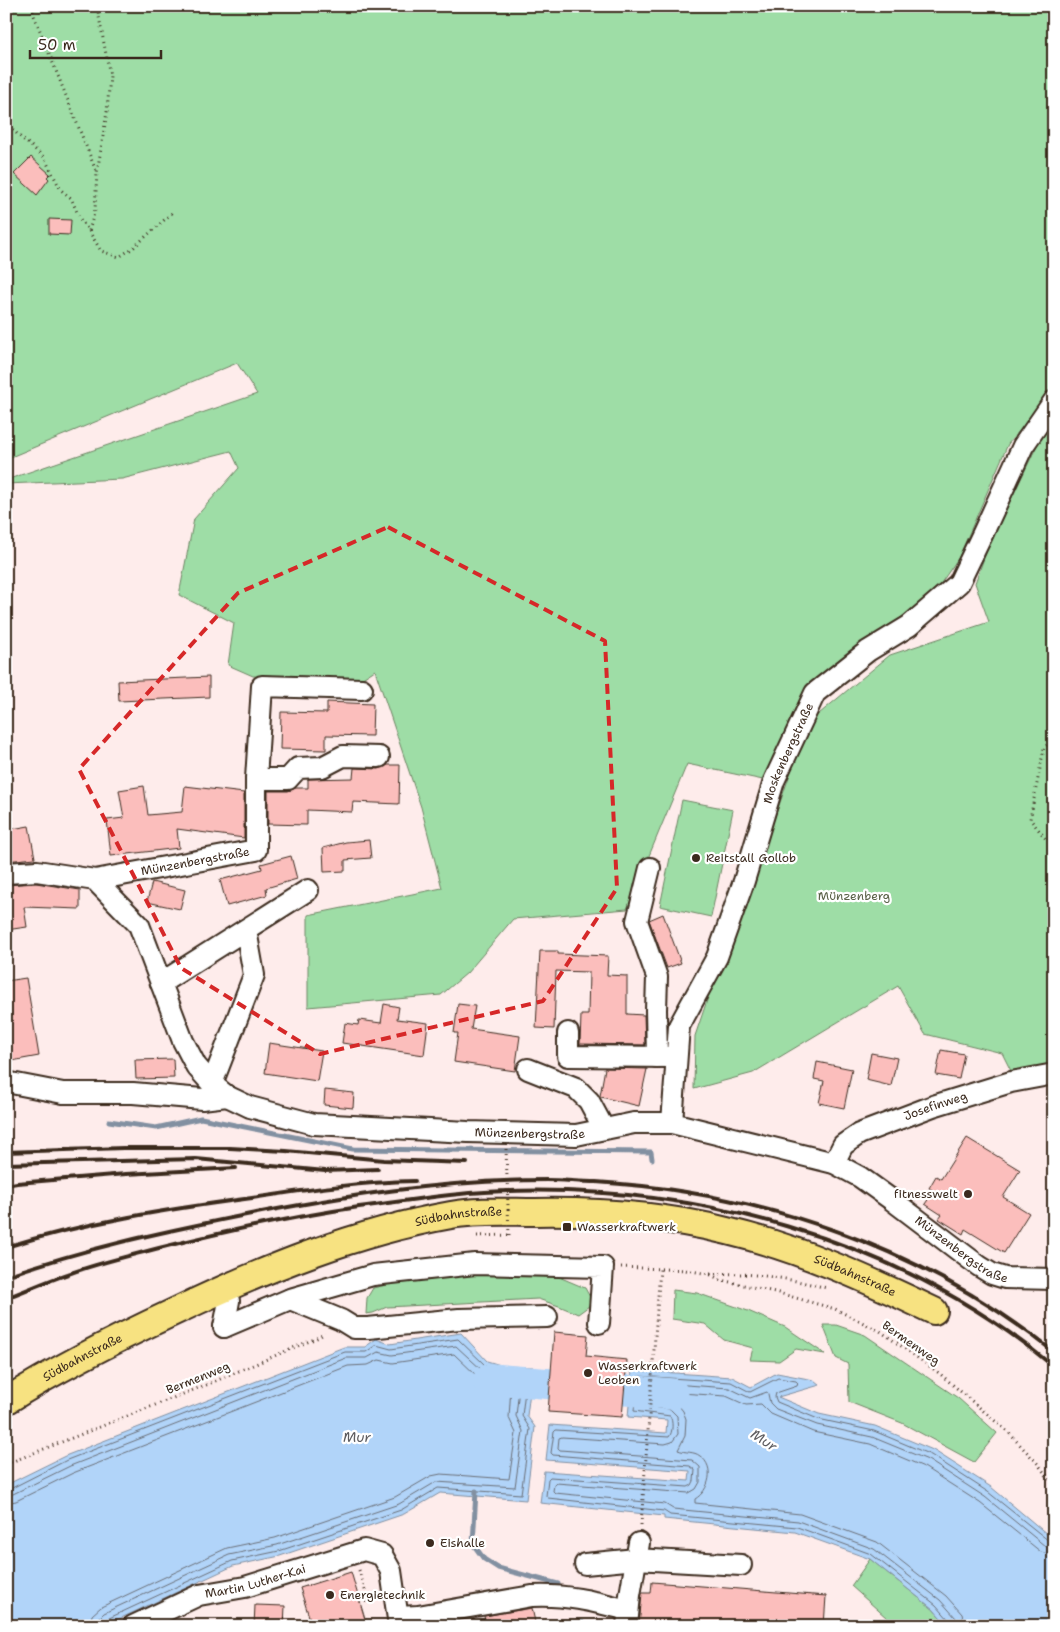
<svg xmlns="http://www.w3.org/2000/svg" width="1060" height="1632" font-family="'Shantell Sans',sans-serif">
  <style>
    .green { fill: #9edda6; stroke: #6c8462 }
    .water { fill: #b1d4f9; stroke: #8290a1 }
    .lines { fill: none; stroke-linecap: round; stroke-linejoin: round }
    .shore { stroke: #6a6e76; stroke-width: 1 }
    .stream { stroke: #8290a1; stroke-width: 5 }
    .river { stroke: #b1d4f9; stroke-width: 31 }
    .building { fill: #fbbebc; stroke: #3b2a1e }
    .minor-casing { stroke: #3b2a1e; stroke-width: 24 }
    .major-casing { stroke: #3b2a1e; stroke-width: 30 }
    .path { stroke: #3b2a1e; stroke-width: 3; stroke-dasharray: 1 4; stroke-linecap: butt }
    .minor { stroke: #fff; stroke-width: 20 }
    .major { stroke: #f7e281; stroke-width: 26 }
    .rail { stroke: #3b2a1e; stroke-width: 4 }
    .path-bridge { stroke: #3b2a1e; stroke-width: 3; stroke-dasharray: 1 4; stroke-linecap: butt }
    .marked { fill: none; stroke: #d62828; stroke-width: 4; stroke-dasharray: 10 6; stroke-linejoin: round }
    .poi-dot { fill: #3b2a1e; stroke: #fff; stroke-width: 2 }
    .labels { text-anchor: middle; stroke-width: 4.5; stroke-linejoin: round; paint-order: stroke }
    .street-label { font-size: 12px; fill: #3b2a1e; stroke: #fff }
    .poi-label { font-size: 12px; fill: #3b2a1e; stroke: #fff; text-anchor: start }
    .park-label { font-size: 12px; fill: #596047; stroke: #fff }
    .water-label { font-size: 14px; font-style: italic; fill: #5e5d60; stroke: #fff }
  </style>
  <rect width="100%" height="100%" fill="#feeceb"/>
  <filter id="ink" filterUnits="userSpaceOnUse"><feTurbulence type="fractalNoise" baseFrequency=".02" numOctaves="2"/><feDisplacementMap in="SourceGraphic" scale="10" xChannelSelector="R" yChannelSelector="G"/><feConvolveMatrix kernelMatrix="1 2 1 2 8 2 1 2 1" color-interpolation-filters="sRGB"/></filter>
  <g filter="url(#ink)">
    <g class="green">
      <path d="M6 6H1054V390L1008 444 959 557 941 583 919 604 845 659 802 694 763 780 687 764 627 909 513 919 467 973 441 995 308 1007V915L442 888 421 807 375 670 361 679 253 676 228 665 234 623 179 595 194 519 239 468 231 451 122 479 6 484V480L257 394 237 363 6 459Z"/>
      <path d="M1054 416V1064L1011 1071 1002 1053 925 1034 898 986 753 1073 694 1089 695 1036 723 953 759 862 808 723 890 655 989 622 975 583 988 547 1045 429Z"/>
      <path d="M682 800 733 810 711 917 660 906Z"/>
      <path d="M499 1273 559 1277 585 1288 591 1299 589 1306 578 1314 559 1306 538 1299 387 1307 373 1313 366 1314 367 1298 373 1288 429 1275Z"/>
      <path d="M673 1290 697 1293 748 1311 785 1327 825 1354 796 1349 779 1361 750 1360 753 1348 724 1340 705 1324 672 1319Z"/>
      <path d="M823 1325H836L865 1335 958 1398 997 1433 974 1462 902 1423 849 1402 848 1364 836 1358Z"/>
      <path d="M870 1559 933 1609 948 1626H896L851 1586Z"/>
    </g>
    <g class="water">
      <path d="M461 1333 487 1361 504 1366 533 1367 527 1416 535 1427 526 1500 440 1493 404 1514 280 1556 233 1566 104 1626H6V1485L65 1456 344 1347H365L376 1339 390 1344Z"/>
      <path d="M632 1370 732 1377 751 1387 777 1373 814 1380 820 1385 778 1397 819 1414 875 1426 933 1450 991 1487 1054 1540V1626H948L933 1609 870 1559 795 1532 664 1519V1516L540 1503 544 1471 689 1481 690 1471 546 1460 550 1425 666 1433 667 1420 628 1417Z"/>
    </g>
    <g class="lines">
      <g class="shore">
        <path d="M6 1489H10L67 1460 319 1362 345 1352H366L376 1345 391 1349 458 1339 485 1365 503 1371 527 1373 522 1416 530 1429 521 1494 438 1488 401 1510 279 1551 232 1561 107 1619 104 1622V1626"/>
        <path d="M6 1495 13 1494 70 1466 346 1358H367L378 1352 392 1355 456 1346 483 1371 502 1377 520 1379 516 1416 523 1431 515 1487 436 1482 399 1504 277 1545 229 1555 104 1613 99 1618 97 1626"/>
        <path d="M6 1503 16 1501 73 1473 348 1366 368 1365 379 1360 393 1363 454 1354 478 1377 499 1384 511 1386 509 1418 516 1433 509 1479 441 1474 431 1476 395 1497 275 1538 227 1548 101 1607 92 1615 90 1626"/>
        <path d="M951 1626 950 1621 936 1605 871 1554 797 1527 670 1515 664 1511 548 1498 546 1496 548 1479 550 1477 688 1487 692 1485 694 1481 695 1470 690 1466 553 1455 551 1453 554 1432 556 1430 669 1437C673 1432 673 1421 670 1416L634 1411 637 1378 639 1376 731 1382 750 1392 778 1378 796 1381 798 1383 797 1386 776 1393 775 1397 777 1402 818 1419 874 1431 931 1455 988 1492 1049 1541 1054 1543"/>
        <path d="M957 1626 956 1618 940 1600 874 1549 798 1521 673 1509 665 1504 555 1493 553 1491 554 1485 556 1483 689 1493 696 1489 700 1482V1467L692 1460 560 1450 558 1448 559 1438 562 1437 665 1444 672 1442 678 1434 677 1416 670 1409 642 1406V1385L644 1382 729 1388 750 1398 767 1392 768 1394 770 1403 776 1409 817 1425 872 1437 928 1460 985 1497 1045 1546 1054 1549"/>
        <path d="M965 1626 962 1614 946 1596 877 1542 800 1514 695 1503V1499C709 1491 716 1467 700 1456 694 1451 685 1453 678 1450L685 1436 686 1419 683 1411 678 1405 672 1402 650 1400 649 1397 650 1391 726 1396 746 1405 761 1404 771 1414 813 1432 870 1444 924 1467 980 1503 1041 1552 1054 1556"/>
      </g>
      <g class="stream">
        <path d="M109 1121 156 1128 201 1118 353 1149 651 1152 652 1159"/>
        <path d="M476 1491 473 1544 484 1559 498 1568 558 1584"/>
        <path d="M582 1622V1626"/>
      </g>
      <path class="river" d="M488 1381 493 1379 673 1394"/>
    </g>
    <g class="building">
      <path d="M31 157 50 174 47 177 49 179 37 195 14 174Z"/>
      <path d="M49 219 71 220 70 235 49 234Z"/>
      <path d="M209 677V697L119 701 118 681Z"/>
      <path d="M327 702 373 704 372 736 326 735V750L280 749 281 712 327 713Z"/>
      <path d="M388 765H400L399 804 353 802 352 812 307 810V825L268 824V791H288L296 788H308V779L353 778 354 768 379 769Z"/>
      <path d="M144 786 148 815 182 812 185 786 244 793V838L177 829 179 848 111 856 107 820 124 818 119 790Z"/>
      <path d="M29 826 35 858 6 861V830Z"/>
      <path d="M369 840 371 858 345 860V871L324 872 323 848 346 842Z"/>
      <path d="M291 856 297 879 266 888 267 895 227 906 220 880 262 869 261 864Z"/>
      <path d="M152 882 185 890 180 909 147 902Z"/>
      <path d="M36 883 80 890V909L24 907 27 927 6 930V885Z"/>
      <path d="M663 914 681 963 667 968 649 920Z"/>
      <path d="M540 951H558V954L608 956 607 975 627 976V1014L644 1015 645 1045 580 1044 581 1015H588L589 972 556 971 554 1029 536 1028Z"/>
      <path d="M26 978 39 1056 6 1062V981Z"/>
      <path d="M384 1004 399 1007 397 1019 428 1023 424 1055 342 1043 345 1023 358 1025 359 1020 381 1023Z"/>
      <path d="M458 1004 475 1006 471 1029 520 1036 515 1071 454 1062 458 1033H454Z"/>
      <path d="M269 1043 322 1051 317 1081 265 1073Z"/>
      <path d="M941 1050 964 1054 959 1079 936 1075Z"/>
      <path d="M871 1053 897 1058 891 1086 866 1080Z"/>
      <path d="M173 1059 174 1078 136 1079 135 1060Z"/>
      <path d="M817 1062 852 1069 844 1108 819 1103 824 1081 814 1079Z"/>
      <path d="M605 1068 647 1069 639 1106 601 1097 600 1096Z"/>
      <path d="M325 1090 354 1093 353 1108 324 1105Z"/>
      <path d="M967 1138 1020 1170 1003 1197 1029 1213 1004 1253 965 1229 963 1234 939 1219 942 1215 925 1204 934 1191 929 1188 936 1176 941 1179Z"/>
      <path d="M554 1332 588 1335 586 1356 627 1360 622 1417 548 1412Z"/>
      <path d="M351 1572 367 1626H312L300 1588Z"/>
      <path d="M652 1582 826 1596 824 1626H639L642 1593H651Z"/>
      <path d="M255 1605 285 1606 284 1626H254Z"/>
      <path d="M532 1608 535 1622 512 1626H486L484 1616Z"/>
    </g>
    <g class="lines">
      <defs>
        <g id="minor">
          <path d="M256 779H288L298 768 322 767 343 756 379 757"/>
          <path d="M650 868 637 921 657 977 656 1010 657 1057"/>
          <path id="s1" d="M6 873 37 871 95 880 139 925 183 1041 196 1066 212 1084 227 1096 250 1107 314 1124 468 1132 576 1135 634 1123H672L834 1163 860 1177 892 1200 979 1266 992 1274 1005 1278 1054 1279"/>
          <path id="s2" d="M95 880 256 850V779L262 686 362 689"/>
          <path d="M161 983 308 890"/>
          <path d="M568 1033V1056L669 1057"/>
          <path d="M528 1069 576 1088 589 1101 604 1129"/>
          <path d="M6 1082 63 1093H133L202 1099 227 1096"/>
          <path d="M212 1084 254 975 246 930"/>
          <path id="s3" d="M672 1123 679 1026 717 957 744 881 774 781 815 693 868 651 909 626 959 583 983 533 1023 446 1054 401"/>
          <path id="s4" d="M834 1163 843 1145 859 1134 933 1106 1011 1082 1054 1074"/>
          <path d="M290 1299 373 1275 475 1264 603 1267 599 1323"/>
          <path d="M224 1327 290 1299 341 1320 354 1328H368L459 1319 547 1317"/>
          <path d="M224 1327 229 1301 226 1287"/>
          <path d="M585 1564 636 1559 741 1565"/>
          <path d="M398 1617 418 1616 532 1596C566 1594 596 1602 628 1610"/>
          <path id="s5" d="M133 1626 199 1595 245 1587 364 1550 382 1555 391 1571 399 1626"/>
          <path d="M627 1626 630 1595 639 1543"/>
        </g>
        <g id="major">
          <path id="s6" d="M6 1401C61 1366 118 1338 176 1311 264 1269 356 1232 451 1215 478 1210 508 1212 535 1212 598 1211 666 1216 727 1231 799 1248 867 1279 934 1311"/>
        </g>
      </defs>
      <use href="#minor" class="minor-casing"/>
      <use href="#major" class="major-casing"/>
      <g class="path">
        <path d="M33 6V13L96 171"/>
        <path d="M6 122 19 136 44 157 61 190 71 198 80 219 89 231 95 210 97 173 107 112 110 76 97 6"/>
        <path d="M89 231 101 251 119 257 133 248 172 213"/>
        <path d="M1054 738 1044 748 1030 819 1046 839 1054 840"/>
        <path d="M477 1236 509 1235"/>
        <path d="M621 1267 685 1270 709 1274 721 1280 775 1292 835 1309 880 1331 939 1373 1008 1432 1038 1464 1054 1486"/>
        <path d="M710 1274C750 1272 788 1278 827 1288"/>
        <path d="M6 1464 206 1385 319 1337 325 1333"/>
        <path d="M641 1525 660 1269"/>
        <path d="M359 1570 368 1600"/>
        <path d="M360 1603 377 1598"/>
      </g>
      <use href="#minor" class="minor"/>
      <use href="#major" class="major"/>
      <g class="rail">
        <path d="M6 1152 123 1148H230L286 1151 384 1160 467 1163"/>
        <path d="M6 1164 196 1159 325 1171 378 1169"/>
        <path d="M6 1185 17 1183 126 1174 236 1168"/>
        <path d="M6 1247C86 1222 169 1209 252 1198 306 1190 360 1182 415 1181"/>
        <path d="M6 1276C83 1249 161 1232 241 1216 342 1196 443 1180 547 1180 563 1180 580 1182 596 1182 761 1192 924 1248 1054 1352"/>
        <path d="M6 1298C27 1290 47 1281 68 1274 98 1263 129 1256 159 1248 227 1231 290 1217 359 1207 401 1202 443 1194 485 1192 688 1181 897 1236 1054 1367"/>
      </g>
      <path class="path-bridge" d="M506 1149 509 1235"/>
    </g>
  </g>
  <path class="marked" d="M388 527 605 641 617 888 543 1001 320 1054 181 968 79 769 238 593Z"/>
  <g class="poi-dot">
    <circle cx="696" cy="858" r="5"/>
    <circle cx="968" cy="1194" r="5"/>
    <rect x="562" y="1222" width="10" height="10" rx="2.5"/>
    <circle cx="588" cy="1373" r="5"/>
    <circle cx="430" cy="1543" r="5"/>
    <circle cx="330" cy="1595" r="5"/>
  </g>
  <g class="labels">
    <g class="street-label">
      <text dy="4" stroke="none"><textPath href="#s3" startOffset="392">Moskenbergstraße</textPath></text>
      <text dy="4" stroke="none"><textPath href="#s2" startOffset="102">Münzenbergstraße</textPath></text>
      <text dy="4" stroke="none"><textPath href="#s4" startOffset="121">Josefinweg</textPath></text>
      <text dy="4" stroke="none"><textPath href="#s1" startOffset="656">Münzenbergstraße</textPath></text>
      <text dy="4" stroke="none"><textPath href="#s6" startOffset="492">Südbahnstraße</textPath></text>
      <text dy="4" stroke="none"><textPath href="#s1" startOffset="1121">Münzenbergstraße</textPath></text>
      <text dy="4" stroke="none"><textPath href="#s6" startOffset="898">Südbahnstraße</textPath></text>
      <text transform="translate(911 1343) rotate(35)" y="4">Bermenweg</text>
      <text dy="4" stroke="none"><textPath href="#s6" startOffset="88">Südbahnstraße</textPath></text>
      <text transform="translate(198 1378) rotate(-22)" y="4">Bermenweg</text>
      <text dy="4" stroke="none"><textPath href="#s5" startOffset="131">Martin Luther-Kai</textPath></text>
    </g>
    <g class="poi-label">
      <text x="706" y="862">Reitstall Gollob</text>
      <text x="958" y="1198" text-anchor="end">fitnesswelt</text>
      <text x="577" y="1231">Wasserkraftwerk</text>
      <text x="598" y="1370">Wasserkraftwerk<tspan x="598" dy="14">Leoben</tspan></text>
      <text x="440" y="1547">Eishalle</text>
      <text x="340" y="1599">Energietechnik</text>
    </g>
    <g class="park-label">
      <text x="854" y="900">Münzenberg</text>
    </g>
    <g class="water-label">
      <text x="357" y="1442">Mur</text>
      <text transform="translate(764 1440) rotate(33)" y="5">Mur</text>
    </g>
  </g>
  <rect width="1060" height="1632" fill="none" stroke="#fff" stroke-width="25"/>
  <rect x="12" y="12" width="1035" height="1607" fill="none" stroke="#3b2a1e" stroke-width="2" filter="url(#ink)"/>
  <path d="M30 50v8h131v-8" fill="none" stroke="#3b2a1e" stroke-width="2.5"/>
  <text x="38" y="50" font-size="15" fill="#3b2a1e" stroke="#ffffff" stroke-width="4" paint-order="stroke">50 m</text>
</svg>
